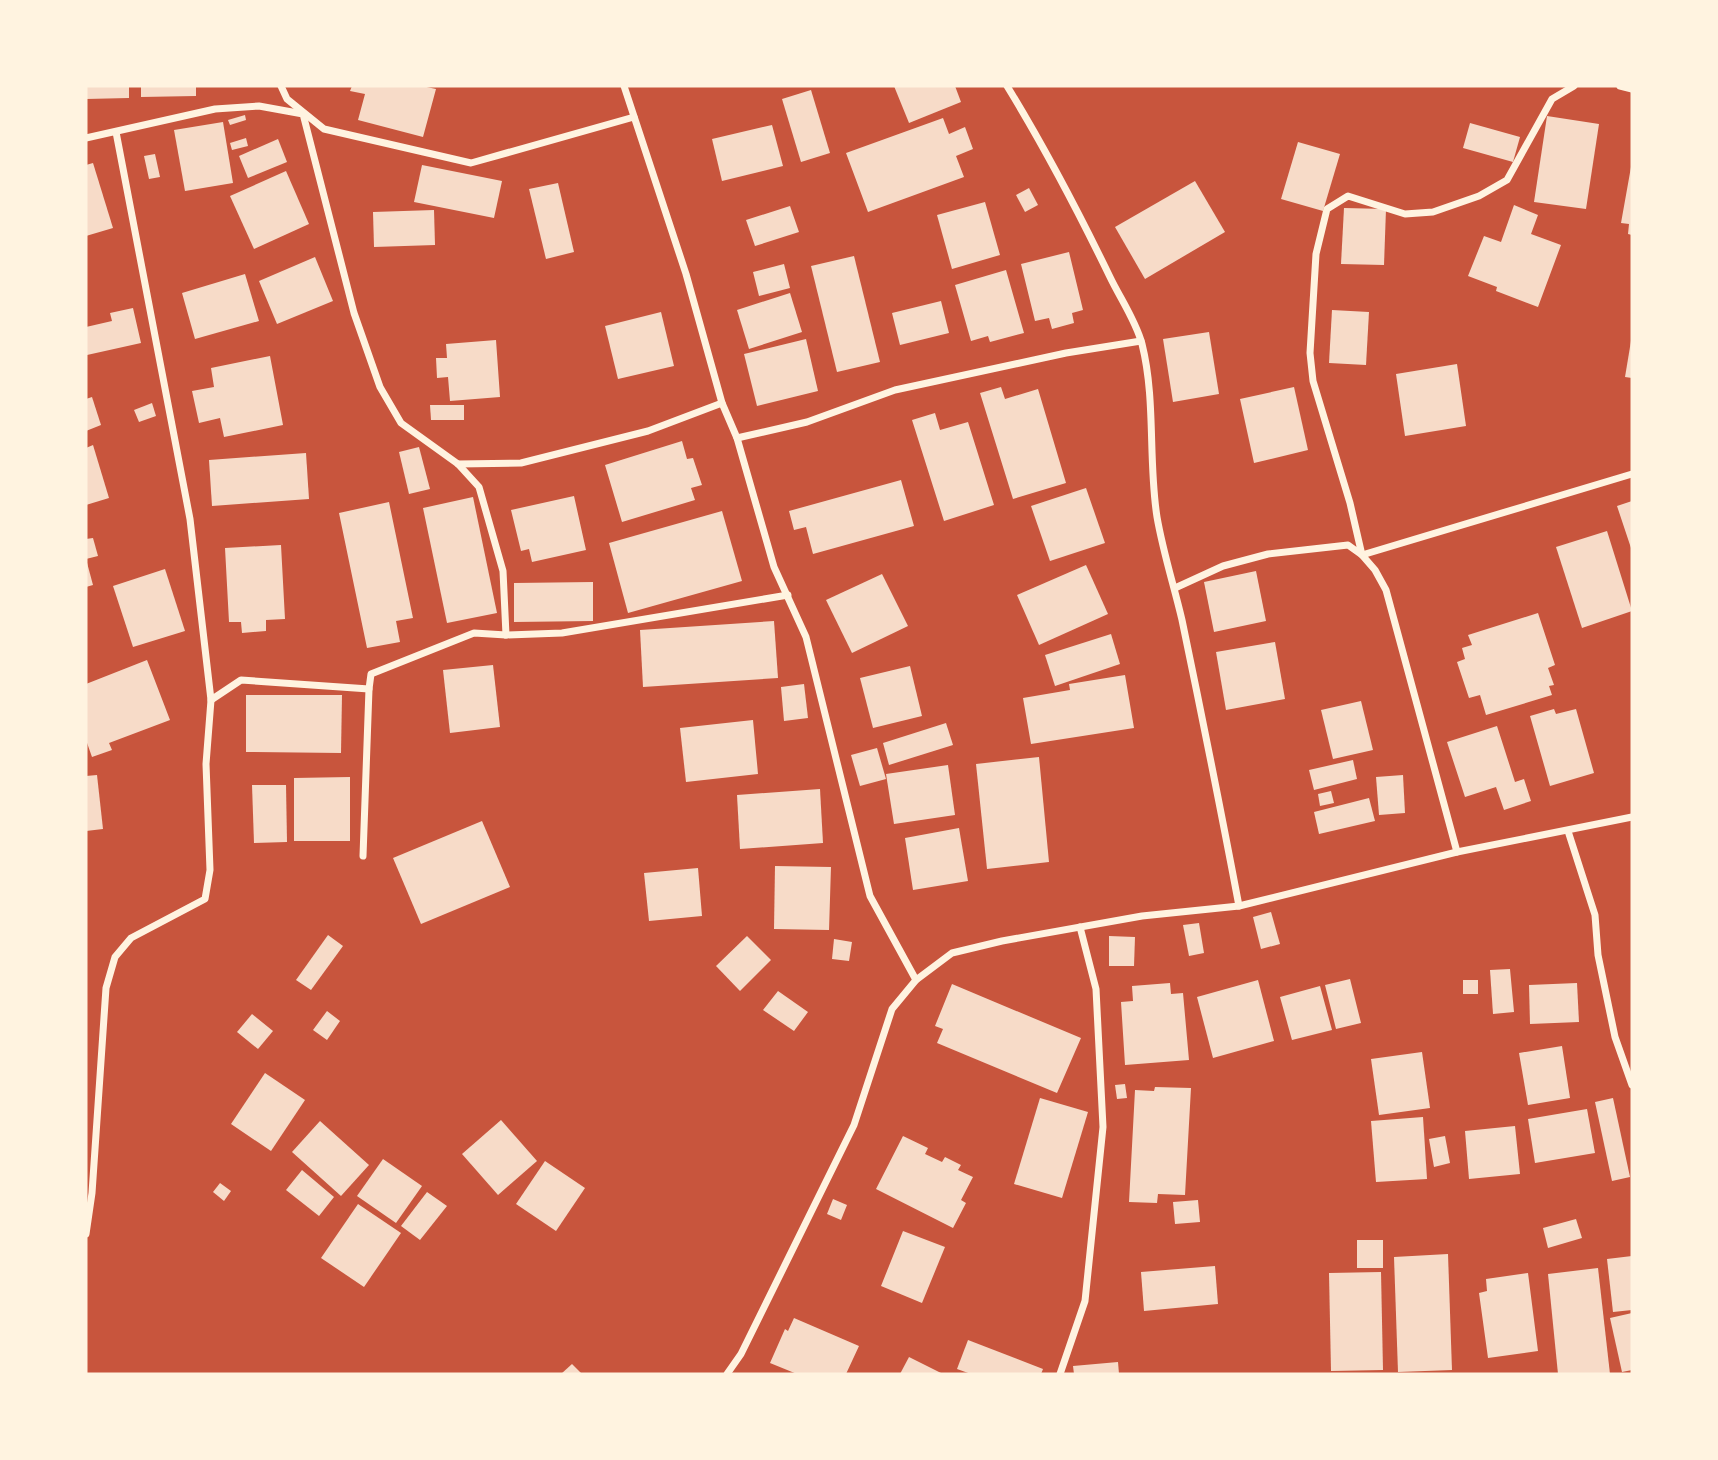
<svg xmlns="http://www.w3.org/2000/svg" width="1718" height="1460" font-family="Lora,serif">
  <style>
    .building { fill: #f7dbc8 }
    .lines { fill: none; stroke-linecap: round; stroke-linejoin: round }
    .minor { stroke: #fff3e0; stroke-width: 7 }
  </style>
  <rect width="100%" height="100%" fill="#c8553d"/>
  <g class="building">
    <path d="M86 86H129V98L86 99Z"/>
    <path d="M141 86H196V96L141 97Z"/>
    <path d="M352 86H422L436 89 423 137 358 120 365 94 350 91Z"/>
    <path d="M894 86H955L961 102 909 123Z"/>
    <path d="M811 90 830 153 801 162 782 99Z"/>
    <path d="M245 115 246 120 230 125 228 120Z"/>
    <path d="M1547 116 1599 124 1586 209 1534 202Z"/>
    <path d="M943 118 949 134 965 127 973 149 956 156 964 177 868 212 846 153Z"/>
    <path d="M223 122 233 183 185 191 174 130Z"/>
    <path d="M1470 123 1520 137 1513 162 1463 148Z"/>
    <path d="M772 125 783 166 722 181 712 139Z"/>
    <path d="M246 138 248 146 232 150 230 143Z"/>
    <path d="M278 139 287 162 248 178 239 156Z"/>
    <path d="M1298 142 1340 154 1323 211 1281 199Z"/>
    <path d="M155 154 160 177 149 179 144 156Z"/>
    <path d="M93 163 113 228 86 236V165Z"/>
    <path d="M422 165 502 181 494 218 414 202Z"/>
    <path d="M1631 167H1632V235L1628 234 1629 224 1621 223Z"/>
    <path d="M286 171 309 224 254 249 230 196Z"/>
    <path d="M1195 181 1225 232 1145 279 1115 227Z"/>
    <path d="M558 183 574 252 546 259 529 189Z"/>
    <path d="M1029 188 1038 205 1025 212 1016 195Z"/>
    <path d="M985 202 1000 255 952 269 937 215Z"/>
    <path d="M1514 205 1538 215 1531 234 1561 245 1538 307 1496 291 1497 287 1468 276 1484 236 1501 242Z"/>
    <path d="M790 206 799 232 755 246 746 220Z"/>
    <path d="M1344 208 1386 209 1384 265 1341 264Z"/>
    <path d="M434 210 435 245 374 247 373 212Z"/>
    <path d="M1069 252 1083 310 1072 313 1074 323 1052 329 1049 318 1035 321 1021 264Z"/>
    <path d="M854 256 880 362 837 372 811 266Z"/>
    <path d="M315 257 333 301 277 324 259 281Z"/>
    <path d="M784 264 790 288 759 296 753 272Z"/>
    <path d="M1006 270 1024 333 990 342 988 336 971 341 955 285Z"/>
    <path d="M245 274 259 321 195 339 182 293Z"/>
    <path d="M790 293 802 332 749 349 737 310Z"/>
    <path d="M941 301 949 333 900 345 892 313Z"/>
    <path d="M133 308 141 343 87 355 86 327 112 321 110 313Z"/>
    <path d="M1332 310 1369 312 1366 365 1329 363Z"/>
    <path d="M661 312 674 366 618 379 605 326Z"/>
    <path d="M1209 332 1219 394 1173 402 1163 339Z"/>
    <path d="M806 339 818 391 757 406 744 354Z"/>
    <path d="M496 340 500 397 450 401 448 377 437 378 436 358H447L446 344Z"/>
    <path d="M1631 341 1632 342V378L1625 377Z"/>
    <path d="M270 356 283 425 224 437 220 418 199 423 192 391 214 387 211 368Z"/>
    <path d="M1457 364 1466 426 1405 436 1396 374Z"/>
    <path d="M1001 387 1005 399 1038 389 1066 483 1013 499 980 393Z"/>
    <path d="M1294 387 1308 450 1254 463 1240 399Z"/>
    <path d="M92 397 101 425 86 431V399Z"/>
    <path d="M152 403 156 416 139 422 134 410Z"/>
    <path d="M430 405H464V420H431Z"/>
    <path d="M935 413 940 430 968 422 994 505 944 521 912 420Z"/>
    <path d="M682 441 687 459 693 458 702 485 691 488 695 500 622 522 605 465Z"/>
    <path d="M93 445 109 498 86 505V448Z"/>
    <path d="M419 447 430 489 409 494 399 452Z"/>
    <path d="M306 453 309 499 212 506 209 460Z"/>
    <path d="M901 480 914 526 813 554 806 527 794 530 789 511Z"/>
    <path d="M1086 488 1105 543 1050 561 1031 506Z"/>
    <path d="M574 496 586 550 532 562 529 549 521 551 511 510Z"/>
    <path d="M473 497 497 613 447 623 423 508Z"/>
    <path d="M1632 501V551L1617 506Z"/>
    <path d="M389 502 413 618 396 621 400 642 367 648 339 513Z"/>
    <path d="M722 511 742 581 628 613 609 543Z"/>
    <path d="M1607 531 1632 611 1582 628 1556 547Z"/>
    <path d="M93 538 98 556 86 559V539Z"/>
    <path d="M281 545 285 619 266 620V631L242 633 241 622H229L225 548Z"/>
    <path d="M86 559 93 585 86 587Z"/>
    <path d="M1086 565 1108 614 1039 645 1017 595Z"/>
    <path d="M165 569 185 631 133 647 113 586Z"/>
    <path d="M1256 571 1266 621 1214 632 1204 582Z"/>
    <path d="M882 574 908 626 852 653 826 600Z"/>
    <path d="M593 582V621L514 622V583Z"/>
    <path d="M1538 613 1555 665 1548 668 1554 685 1549 686 1552 695 1486 715 1480 695 1469 698 1457 662 1465 659 1462 648 1472 645 1468 635Z"/>
    <path d="M774 621 778 678 643 687 640 630Z"/>
    <path d="M1111 634 1120 664 1055 686 1045 655Z"/>
    <path d="M1275 642 1285 699 1226 710 1216 652Z"/>
    <path d="M147 660 170 720 109 743 112 750 92 757 86 740V684Z"/>
    <path d="M493 665 500 727 450 733 443 670Z"/>
    <path d="M910 666 922 716 873 728 860 678Z"/>
    <path d="M1125 675 1134 728 1031 744 1023 698 1070 690 1069 684Z"/>
    <path d="M804 684 808 718 784 721 781 687Z"/>
    <path d="M246 695H342L341 753 246 752Z"/>
    <path d="M1361 701 1373 750 1333 759 1321 710Z"/>
    <path d="M1554 709 1556 714 1576 709 1594 773 1550 786 1530 716Z"/>
    <path d="M753 720 758 774 686 782 680 728Z"/>
    <path d="M946 723 953 745 889 765 883 743Z"/>
    <path d="M1497 726 1515 782 1524 779 1531 801 1504 810 1496 787 1465 797 1447 742Z"/>
    <path d="M877 748 886 779 860 786 851 755Z"/>
    <path d="M1039 757 1049 862 987 869 976 764Z"/>
    <path d="M1353 760 1357 779 1314 790 1309 770Z"/>
    <path d="M948 765 955 815 894 824 886 774Z"/>
    <path d="M97 775 103 829 86 831V776Z"/>
    <path d="M1403 775 1405 813 1379 815 1376 777Z"/>
    <path d="M350 777V841H294V778Z"/>
    <path d="M252 785H286L287 842 254 843Z"/>
    <path d="M820 789 823 843 740 849 737 795Z"/>
    <path d="M1331 791 1334 803 1320 806 1318 794Z"/>
    <path d="M1369 798 1375 821 1319 834 1314 812Z"/>
    <path d="M482 821 510 887 421 924 393 858Z"/>
    <path d="M959 828 968 881 913 890 905 838Z"/>
    <path d="M775 866 831 867 829 930 774 929Z"/>
    <path d="M698 868 702 916 649 921 644 873Z"/>
    <path d="M1271 912 1280 944 1261 949 1253 917Z"/>
    <path d="M1199 923 1204 953 1189 956 1183 925Z"/>
    <path d="M328 935 343 946 311 990 296 980Z"/>
    <path d="M747 936 771 960 740 991 716 966Z"/>
    <path d="M1109 936 1135 937 1134 966H1109Z"/>
    <path d="M834 939 852 942 849 961 832 959Z"/>
    <path d="M1510 969 1514 1012 1493 1014 1490 970Z"/>
    <path d="M1350 979 1361 1023 1336 1029 1325 985Z"/>
    <path d="M1258 980 1274 1041 1213 1058 1197 997Z"/>
    <rect x="1463" y="980" width="15" height="14"/>
    <path d="M1170 983 1171 994 1183 993 1189 1060 1125 1065 1121 1002 1133 1001 1132 986Z"/>
    <path d="M1577 983 1579 1022 1530 1024 1529 985Z"/>
    <path d="M952 984 1081 1038 1057 1093 937 1043 943 1029 935 1026Z"/>
    <path d="M1320 986 1332 1030 1292 1040 1280 997Z"/>
    <path d="M778 991 808 1012 794 1031 763 1010Z"/>
    <path d="M327 1011 340 1021 327 1040 313 1030Z"/>
    <path d="M252 1014 273 1031 258 1049 237 1032Z"/>
    <path d="M1562 1046 1570 1098 1528 1105 1519 1053Z"/>
    <path d="M1422 1052 1430 1108 1379 1115 1371 1059Z"/>
    <path d="M265 1073 305 1100 271 1151 231 1124Z"/>
    <path d="M1125 1084 1127 1098 1117 1099 1115 1085Z"/>
    <path d="M1155 1087 1191 1088 1185 1195 1158 1194 1157 1203 1129 1202 1135 1090 1154 1091Z"/>
    <path d="M1040 1098 1088 1112 1062 1198 1014 1184Z"/>
    <path d="M1613 1098 1630 1177 1612 1181 1595 1102Z"/>
    <path d="M1587 1109 1595 1153 1535 1163 1528 1119Z"/>
    <path d="M1423 1117 1427 1179 1376 1182 1371 1121Z"/>
    <path d="M501 1120 537 1161 498 1195 462 1154Z"/>
    <path d="M320 1121 369 1165 341 1196 292 1152Z"/>
    <path d="M1515 1126 1520 1174 1469 1179 1465 1131Z"/>
    <path d="M903 1136 928 1148 925 1154 942 1162 945 1157 961 1165 958 1170 973 1177 961 1200 966 1203 953 1228 876 1189Z"/>
    <path d="M1445 1136 1450 1163 1434 1167 1429 1139Z"/>
    <path d="M383 1159 422 1186 396 1223 357 1196Z"/>
    <path d="M545 1161 585 1188 556 1231 516 1204Z"/>
    <path d="M302 1170 334 1197 319 1216 286 1190Z"/>
    <path d="M220 1183 231 1191 224 1201 213 1192Z"/>
    <path d="M427 1192 447 1206 420 1240 401 1226Z"/>
    <path d="M833 1199 847 1205 841 1220 827 1214Z"/>
    <path d="M1198 1200 1200 1222 1175 1224 1173 1202Z"/>
    <path d="M358 1204 401 1233 364 1287 321 1258Z"/>
    <path d="M1576 1219 1582 1238 1548 1248 1543 1228Z"/>
    <path d="M903 1231 945 1247 922 1303 881 1286Z"/>
    <rect x="1357" y="1240" width="26" height="28"/>
    <path d="M1448 1254 1452 1370 1398 1372 1394 1257Z"/>
    <path d="M1632 1256V1310L1613 1312 1607 1259Z"/>
    <path d="M1215 1266 1218 1304 1144 1311 1141 1272Z"/>
    <path d="M1598 1268 1610 1374H1558L1548 1274Z"/>
    <path d="M1381 1272 1383 1370 1331 1371 1329 1273Z"/>
    <path d="M1528 1273 1538 1351 1488 1358 1479 1293 1487 1291 1486 1279Z"/>
    <path d="M1632 1313V1370L1622 1372 1610 1318Z"/>
    <path d="M794 1318 859 1346 846 1374H797L770 1363 785 1329 788 1331Z"/>
    <path d="M968 1340 1043 1369 1041 1374H971L957 1369Z"/>
    <path d="M909 1357 943 1374H900Z"/>
    <path d="M1118 1362 1119 1374H1074L1073 1366Z"/>
    <path d="M572 1364 582 1374H561Z"/>
  </g>
  <g class="lines">
    <g class="minor">
      <path d="M281 86 287 99 324 129 471 163 634 117"/>
      <path d="M624 86 686 274 722 403 737 438 774 567 806 637 870 896 916 980"/>
      <path d="M1007 86C1045 148 1078 211 1110 277 1120 298 1136 321 1142 344 1156 400 1148 460 1157 517 1163 552 1174 586 1182 620 1202 716 1221 811 1239 906"/>
      <path d="M1620 86 1632 89"/>
      <path d="M116 132 190 519 211 700 241 680 369 689 371 674 474 633 506 635 562 633 788 595"/>
      <path d="M86 138 215 109 259 106 303 114 354 313 380 387 401 423 458 464 479 487 503 571 506 635"/>
      <path d="M737 438 807 422 895 390 1066 353 1141 341"/>
      <path d="M458 464 521 463 648 431 722 403"/>
      <path d="M1175 588 1223 566 1268 554 1348 545 1362 555 1350 503 1313 381 1310 353 1316 254 1327 209 1348 196 1405 214 1433 212 1479 196 1507 180 1552 99 1574 86"/>
      <path d="M1568 831 1595 915 1598 955 1615 1037 1632 1085"/>
      <path d="M1457 852 1386 590 1375 570 1362 555 1632 474"/>
      <path d="M363 856 369 689"/>
      <path d="M86 1234 92 1193 106 988 115 957 131 938 205 899 210 870 206 764 211 700"/>
      <path d="M727 1374 741 1354 854 1125 892 1009 916 980 952 953 1002 941 1142 916 1239 906 1457 852 1632 817"/>
      <path d="M1060 1374 1085 1301 1103 1127 1096 989 1080 927"/>
    </g>
  </g>
  <rect width="1718" height="1460" fill="none" stroke="#fff3e0" stroke-width="175"/>
</svg>
